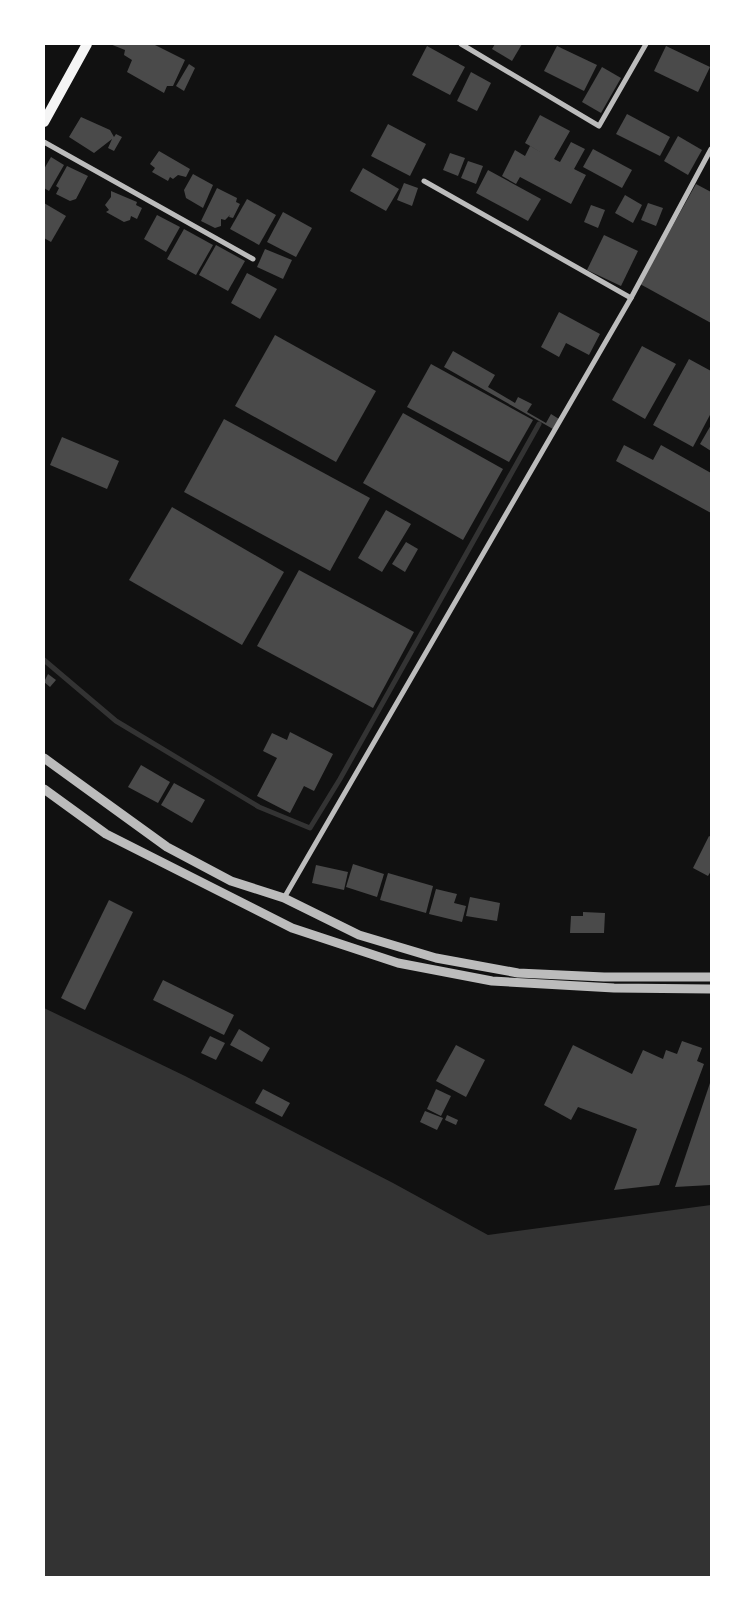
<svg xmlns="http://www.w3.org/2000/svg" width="755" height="1621" font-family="'Zilla Slab',serif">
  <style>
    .water { fill: #333 }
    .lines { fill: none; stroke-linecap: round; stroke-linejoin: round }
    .stream { stroke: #333; stroke-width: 5 }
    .building { fill: #4a4a4a }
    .minor { stroke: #bcbcbc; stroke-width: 5 }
    .tertiary { stroke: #bcbcbc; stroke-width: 9 }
    .secondary { stroke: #f5f5f5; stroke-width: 10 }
  </style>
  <rect width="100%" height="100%" fill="#111"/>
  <path class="water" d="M44 1008 185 1076 393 1183 488 1235 711 1205V1577H44Z"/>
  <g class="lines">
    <path class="stream" d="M44 660 116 721 259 807 310 828 340 779 539 424"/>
  </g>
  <g class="building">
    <path d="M110 44H153L185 60 173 86H167L164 93 127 72 132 60 124 55 125 50Z"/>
    <path d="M495 44H522L512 61 492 49Z"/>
    <path d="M427 46 465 67 450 95 412 75Z"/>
    <path d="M557 46 597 65 584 91 544 71Z"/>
    <path d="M666 46 710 67 698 92 654 71Z"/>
    <path d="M189 64 195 68 184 91 176 86Z"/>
    <path d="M602 67 621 78 601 113 582 102Z"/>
    <path d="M471 72 491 83 477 111 457 101Z"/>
    <path d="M627 114 670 137 660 156 616 134Z"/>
    <path d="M540 115 570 131 554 159 560 162 571 142 585 149 574 169 586 175 571 204 520 177 516 184 502 176 515 150 525 156 530 146 544 154 525 143Z"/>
    <path d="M81 117 110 130 114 137 116 134 122 137 114 151 108 148 112 139 94 153 69 137Z"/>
    <path d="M388 124 426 144 410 176 371 156Z"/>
    <path d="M678 136 702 150 688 175 664 161Z"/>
    <path d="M593 149 632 170 622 188 583 167Z"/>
    <path d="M159 151 190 169 186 177 178 175 173 179 170 177 168 181 152 172 155 168 150 164Z"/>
    <path d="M450 153 465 158 458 176 443 170Z"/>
    <path d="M51 157 64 165 49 191 44 188V169Z"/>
    <path d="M468 161 483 166 476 184 461 178Z"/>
    <path d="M67 166 88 176 76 199 70 201 56 194 59 188 56 186Z"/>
    <path d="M363 168 399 189 386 211 350 191Z"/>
    <path d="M488 170 541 199 528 221 476 193Z"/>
    <path d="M193 174 213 185 203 208 186 198 184 190Z"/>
    <path d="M404 183 418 188 412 206 397 200Z"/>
    <path d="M696 184 711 192V323L640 284Z"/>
    <path d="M217 188 237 198 236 202 240 204 233 218 229 217 230 215 225 220 221 219V226L215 228 201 221Z"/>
    <path d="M111 191 137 202 136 205 142 208 137 219 131 216 130 220 124 222 106 212 109 210 105 205 111 197Z"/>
    <path d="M625 195 642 205 633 223 615 213Z"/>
    <path d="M247 199 276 215 259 245 230 229Z"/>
    <path d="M44 203 66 216 51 242 44 238Z"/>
    <path d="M648 203 663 208 656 226 641 220Z"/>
    <path d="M591 205 605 210 598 228 584 222Z"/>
    <path d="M283 212 312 228 296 257 267 242Z"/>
    <path d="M157 215 180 227 166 252 144 239Z"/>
    <path d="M184 229 213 245 196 275 167 259Z"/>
    <path d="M604 235 638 251 621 286 587 270Z"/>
    <path d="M216 245 245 261 228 291 199 275Z"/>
    <path d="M265 249 292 260 283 279 257 267Z"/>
    <path d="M247 273 277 289 260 319 231 303Z"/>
    <path d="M559 312 600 334 589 355 566 343 559 357 541 347Z"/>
    <path d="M275 335 376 391 336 462 235 406Z"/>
    <path d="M642 346 676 364 645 419 612 400Z"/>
    <path d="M453 351 495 375 488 387 515 403 518 397 532 404 527 412 546 423 551 414 559 419 553 429 444 367Z"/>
    <path d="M689 359 711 371V413L693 447 653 425Z"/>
    <path d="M431 364 533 420 509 462 407 407Z"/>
    <path d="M403 413 503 469 463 540 363 483Z"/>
    <path d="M224 419 370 498 330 571 184 492Z"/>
    <path d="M711 425V451L700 444Z"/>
    <path d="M62 437 119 461 107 489 50 465Z"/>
    <path d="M624 445 653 460 661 445 711 473V513L616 461Z"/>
    <path d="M172 507 284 572 242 645 129 580Z"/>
    <path d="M386 510 411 524 382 572 358 558Z"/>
    <path d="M406 542 418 549 405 572 392 564Z"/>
    <path d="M299 570 414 632 373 708 257 646Z"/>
    <path d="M48 674 56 680 50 687 44 682Z"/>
    <path d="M290 732 333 754 314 791 304 786 290 813 257 796 277 758 263 751 272 733 287 740Z"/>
    <path d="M141 765 170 782 158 803 128 787Z"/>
    <path d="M174 783 205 800 192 823 161 805Z"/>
    <path d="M709 836 711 837V871L708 876 693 868Z"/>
    <path d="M353 864 384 874 377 897 346 887Z"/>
    <path d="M316 865 348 872 344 890 312 883Z"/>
    <path d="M388 873 433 886 426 913 380 900Z"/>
    <path d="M436 889 457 894 454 903 466 906 462 922 429 914Z"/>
    <path d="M470 897 500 903 497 921 466 916Z"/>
    <path d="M109 900 133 912 85 1010 61 998Z"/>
    <path d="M583 912 605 913 604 933H570L571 916H583Z"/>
    <path d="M163 980 234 1015 224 1035 153 1000Z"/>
    <path d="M239 1029 270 1048 262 1062 230 1045Z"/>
    <path d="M210 1036 225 1043 216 1060 201 1053Z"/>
    <path d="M682 1041 702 1048 697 1061 704 1064 659 1185 614 1190 637 1129 578 1107 571 1120 544 1105 573 1045 632 1074 643 1050 663 1059 666 1050 677 1054Z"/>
    <path d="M456 1045 485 1060 466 1097 436 1081Z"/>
    <path d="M711 1080V1185L675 1187Z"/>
    <path d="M263 1089 290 1103 282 1117 255 1103Z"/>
    <path d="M436 1089 451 1096 441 1116 427 1109Z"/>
    <path d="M425 1111 443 1118 437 1130 420 1122Z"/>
    <path d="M447 1115 458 1120 456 1125 445 1120Z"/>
  </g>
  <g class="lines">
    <g class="minor">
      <path d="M461 44 599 126 646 44"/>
      <path d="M44 142 253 259"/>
      <path d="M424 181 631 298"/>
      <path d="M284 898 631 298 711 149"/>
    </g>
    <g class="tertiary">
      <path d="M44 758 167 847 231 881 284 898 359 935 436 958 518 973 604 977H711"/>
      <path d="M44 789 106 834 292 928 398 963 492 981 614 988 711 989"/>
    </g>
    <path class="secondary" d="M44 122 87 44"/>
  </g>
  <rect width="755" height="1621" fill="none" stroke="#ffffff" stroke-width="90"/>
</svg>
